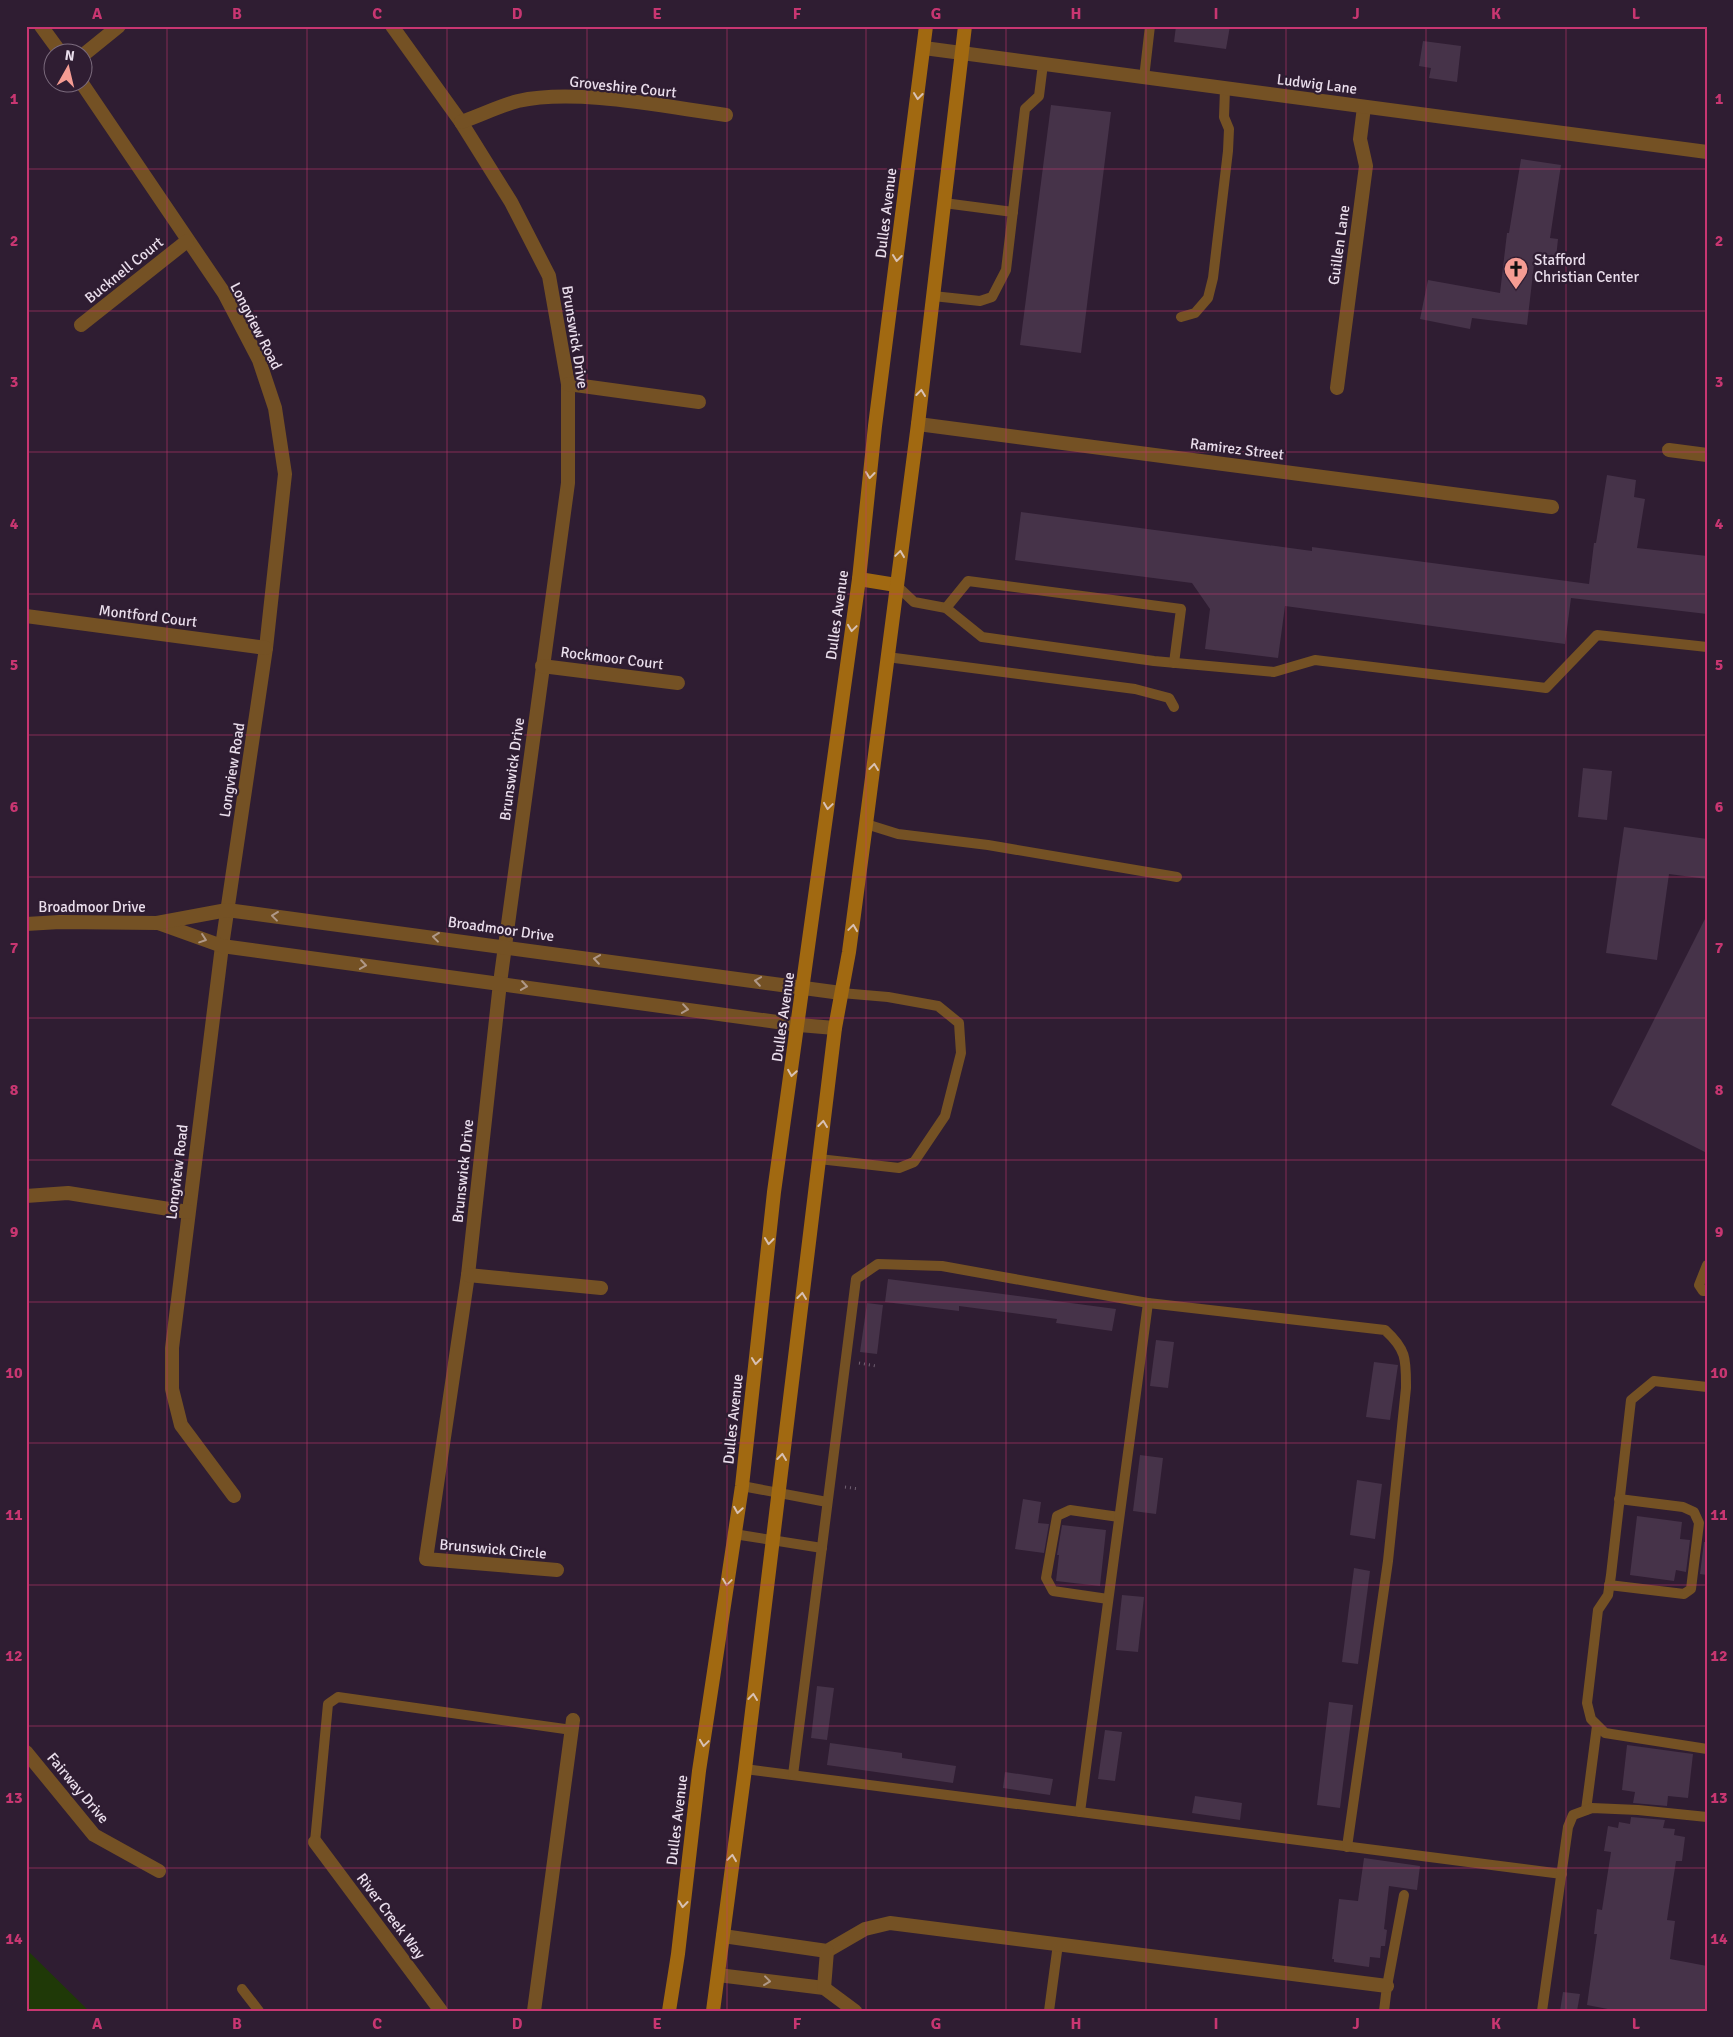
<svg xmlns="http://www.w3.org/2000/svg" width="1733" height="2037" font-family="Signika,sans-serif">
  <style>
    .green { fill: #1f3907 }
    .building { fill: #463349 }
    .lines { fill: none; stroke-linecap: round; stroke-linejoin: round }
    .path { stroke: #706072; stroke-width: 3; stroke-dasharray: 1 4; stroke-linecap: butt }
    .service { stroke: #745124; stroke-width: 10 }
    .minor { stroke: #745124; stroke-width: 14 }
    .tertiary { stroke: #745124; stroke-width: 14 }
    .secondary { stroke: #a16911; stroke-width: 14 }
    .oneway { stroke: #d8c1b5 }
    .oneway2 { stroke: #af9888 }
    .grid { fill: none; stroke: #c83671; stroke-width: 1; stroke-opacity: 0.55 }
    .labels { text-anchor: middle; stroke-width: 4.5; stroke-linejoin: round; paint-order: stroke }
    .street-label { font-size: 15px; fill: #eadeec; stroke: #2f1d32 }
    .poi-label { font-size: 15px; fill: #eadeec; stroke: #2f1d32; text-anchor: start }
    .neatline { fill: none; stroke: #c83671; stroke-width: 2 }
    .grid-label { font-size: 16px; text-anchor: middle; font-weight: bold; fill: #c83671 }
  </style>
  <rect width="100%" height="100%" fill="#2f1d32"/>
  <path class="green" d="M26 1949 89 2011H26Z"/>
  <g class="building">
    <path d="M1176 26H1230L1226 49 1174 42Z"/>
    <path d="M1423 41 1461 46 1457 82 1429 78 1431 68 1419 66Z"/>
    <path d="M1051 105 1111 112 1081 353 1020 345Z"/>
    <path d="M1521 159 1561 165 1550 238 1558 239 1556 258 1535 256 1527 325 1472 318 1470 329 1420 319 1428 280 1500 293 1507 233H1509Z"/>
    <path d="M1607 475 1636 480 1634 497 1645 499 1637 548 1707 556V614L1571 598 1565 644 1285 606 1278 658 1205 649 1210 609 1192 583 1015 560 1021 512 1312 551V547L1589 584 1594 543H1596Z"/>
    <path d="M1583 768 1612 771 1607 820 1578 817Z"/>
    <path d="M1624 827 1707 839V879L1669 874 1657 960 1606 953Z"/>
    <path d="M1707 915V1153L1611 1105Z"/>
    <path d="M888 1279 1116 1309 1112 1331 1056 1323 1057 1319 959 1306V1311L885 1302Z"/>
    <path d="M867 1303 883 1305 877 1354 860 1352Z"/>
    <path d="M1156 1340 1174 1342 1168 1388 1150 1386Z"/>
    <path d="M1374 1362 1398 1365 1390 1420 1366 1417Z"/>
    <path d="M1140 1455 1163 1458 1156 1514 1133 1511Z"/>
    <path d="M1357 1480 1382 1484 1375 1539 1350 1535Z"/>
    <path d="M1023 1499 1041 1502 1038 1523 1049 1524 1044 1553 1015 1549Z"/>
    <path d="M1637 1516 1682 1522 1680 1539 1690 1540 1686 1572 1676 1570 1674 1581 1630 1575Z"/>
    <path d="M1062 1525 1106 1530 1100 1586 1056 1581 1059 1555H1057Z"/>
    <path d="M1704 1542H1707V1575L1700 1574Z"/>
    <path d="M1354 1568 1370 1571 1358 1664 1342 1662Z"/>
    <path d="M1122 1595 1144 1597 1138 1652 1116 1650Z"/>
    <path d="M817 1686 834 1688 827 1740 811 1738Z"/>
    <path d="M1329 1702 1353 1705 1340 1808 1317 1805Z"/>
    <path d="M1105 1730 1122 1732 1115 1781 1098 1779Z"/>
    <path d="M830 1743 902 1753V1758L956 1766 953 1783 827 1765Z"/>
    <path d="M1627 1745 1693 1754 1688 1798 1668 1796 1667 1806 1633 1803 1635 1792 1622 1790Z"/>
    <path d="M1005 1772 1053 1779 1050 1795 1003 1788Z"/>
    <path d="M1195 1796 1242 1803 1240 1820 1192 1813Z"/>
    <path d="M1631 1817 1665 1820 1663 1828 1675 1829 1674 1835 1685 1837 1682 1861H1676L1667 1920 1675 1921 1670 1959 1707 1966V2011H1618L1587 2005 1597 1934H1594L1597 1909 1602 1910 1611 1852 1604 1851 1608 1826 1618 1828 1619 1822 1630 1824Z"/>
    <path d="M1364 1858 1420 1866 1417 1890 1389 1886 1384 1929 1387 1930 1385 1946H1381L1380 1958 1370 1957 1369 1967 1334 1962V1959H1332L1339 1899 1358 1901Z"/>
    <path d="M1563 1992 1580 1994 1577 2011H1560Z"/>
  </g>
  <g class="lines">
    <g class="path">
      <path d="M859 1363 876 1366"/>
      <path d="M845 1487 859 1489"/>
    </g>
    <g class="service">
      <path d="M1144 78 1150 26"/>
      <path d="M944 203 1013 212"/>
      <path d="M933 296 980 301 992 297 1006 270 1025 109 1039 96 1043 64"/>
      <path d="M1181 317 1195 313 1208 298 1213 278 1228 151 1229 129 1224 117 1225 89"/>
      <path d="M896 585 914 602 946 608 982 637 1154 661 1274 672 1315 660 1546 688 1597 635 1707 647"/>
      <path d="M946 608 968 581 1181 609 1174 663"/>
      <path d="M887 657 1135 689 1169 698 1174 707"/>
      <path d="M866 824 898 834 988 845 1177 877"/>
      <path d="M819 1159 899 1168 914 1162 945 1116 961 1053 959 1023 938 1006 888 997 841 993"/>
      <path d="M1707 1265 1699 1285 1703 1291H1707"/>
      <path d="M1707 1387 1654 1381 1631 1400 1611 1575 1608 1595 1598 1610 1587 1703 1591 1719 1605 1733 1707 1749"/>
      <path d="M742 1486 827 1502"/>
      <path d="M734 1534 822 1548"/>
      <path d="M1609 1585 1684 1594 1691 1589 1699 1523 1694 1512 1683 1507 1619 1499"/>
      <path d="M1108 1599 1053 1591 1046 1578 1057 1516 1070 1510 1119 1517"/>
      <path d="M745 1769 1562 1874"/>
      <path d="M793 1775 856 1279 878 1264 942 1266 1148 1303 1385 1330C1407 1350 1406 1360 1406 1388L1388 1561 1347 1847"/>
      <path d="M1586 1810 1597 1726"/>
      <path d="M1080 1812 1148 1303"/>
      <path d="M315 1842 328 1704 338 1697 572 1730"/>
      <path d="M242 1989 259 2011"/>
      <path d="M1049 2011 1058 1944"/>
      <path d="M1384 2011 1387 1986 1404 1895"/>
      <path d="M1542 2011 1568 1827 1573 1815 1592 1808 1638 1810 1707 1817"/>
    </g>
    <g class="minor">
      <path d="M41 26 60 52"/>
      <path d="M392 26 461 122 511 202 549 276 568 384V483L500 983 468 1275 426 1559 557 1570"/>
      <path d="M82 56 119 26"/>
      <path d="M81 82 224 293 259 360 275 408 285 474 266 648 222 946 172 1348V1389L181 1425 234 1496"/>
      <path d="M461 122C479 116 499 106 518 101 576 88 666 107 726 115"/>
      <path d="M81 325 187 241"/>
      <path d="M568 384 699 402"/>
      <path d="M1337 388 1366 166 1360 139 1364 107"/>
      <path d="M918 424 1552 507"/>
      <path d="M1669 450 1707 455"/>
      <path d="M26 616 266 648"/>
      <path d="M542 666 678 683"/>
      <path d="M158 923 222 946 799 1025 835 1028"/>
      <path d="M26 924 60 922 157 923 227 910 841 993"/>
      <path d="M26 1196 68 1193 188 1212"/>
      <path d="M468 1275 601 1288"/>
      <path d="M26 1752 94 1835 159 1871"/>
      <path d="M315 1842 441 2011"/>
      <path d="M723 1936 827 1951 865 1929 890 1923 1387 1986"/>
      <path d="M718 1975 824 1988 855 2011"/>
      <path d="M824 1988 827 1951"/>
      <path d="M534 2011 573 1720"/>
    </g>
    <path class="tertiary" d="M924 48 1707 152"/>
    <g class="secondary">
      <path d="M859 579 896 585"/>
      <path d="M669 2011 678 1954 699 1771 742 1486 774 1192 859 579 875 426 926 26"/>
      <path d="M713 2011 745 1769 835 1028 849 952 866 824 918 424 965 26"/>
    </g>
  </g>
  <defs><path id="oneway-chevron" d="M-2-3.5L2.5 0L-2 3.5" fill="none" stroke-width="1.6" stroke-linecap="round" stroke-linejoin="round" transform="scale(1.25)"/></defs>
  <g class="oneway">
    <use href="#oneway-chevron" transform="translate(918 96) rotate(97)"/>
    <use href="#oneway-chevron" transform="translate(897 258) rotate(97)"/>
    <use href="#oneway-chevron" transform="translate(921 393) rotate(-83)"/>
    <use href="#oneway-chevron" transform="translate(870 475) rotate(96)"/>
    <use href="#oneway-chevron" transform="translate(900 554) rotate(-82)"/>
    <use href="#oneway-chevron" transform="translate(852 628) rotate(98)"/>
    <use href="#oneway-chevron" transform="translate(874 767) rotate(-83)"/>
    <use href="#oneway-chevron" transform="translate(828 806) rotate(98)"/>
    <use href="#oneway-chevron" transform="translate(853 928) rotate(-82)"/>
    <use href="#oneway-chevron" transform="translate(792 1073) rotate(99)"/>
    <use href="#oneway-chevron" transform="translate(823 1124) rotate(-83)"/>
    <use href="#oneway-chevron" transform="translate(769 1241) rotate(96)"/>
    <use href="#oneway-chevron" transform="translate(802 1296) rotate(-83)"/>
    <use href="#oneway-chevron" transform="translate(756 1361) rotate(96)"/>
    <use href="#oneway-chevron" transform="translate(782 1457) rotate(-83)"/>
    <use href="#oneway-chevron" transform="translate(738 1510) rotate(99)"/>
    <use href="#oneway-chevron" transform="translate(727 1582) rotate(98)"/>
    <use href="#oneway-chevron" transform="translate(753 1697) rotate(-83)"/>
    <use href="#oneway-chevron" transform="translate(704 1743) rotate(98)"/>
    <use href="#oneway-chevron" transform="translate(732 1858) rotate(-82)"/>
    <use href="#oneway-chevron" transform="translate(683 1904) rotate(96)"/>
  </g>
  <g class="oneway2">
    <use href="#oneway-chevron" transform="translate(275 916) rotate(-173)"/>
    <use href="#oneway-chevron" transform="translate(436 937) rotate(-173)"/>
    <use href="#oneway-chevron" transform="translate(203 939) rotate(19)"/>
    <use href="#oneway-chevron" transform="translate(597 959) rotate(-172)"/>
    <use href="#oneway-chevron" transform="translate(363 965) rotate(8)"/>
    <use href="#oneway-chevron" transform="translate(758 981) rotate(-172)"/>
    <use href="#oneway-chevron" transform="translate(524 986) rotate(8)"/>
    <use href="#oneway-chevron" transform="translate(685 1009) rotate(8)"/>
    <use href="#oneway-chevron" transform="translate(767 1981) rotate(7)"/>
  </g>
  <path class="grid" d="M167 26V2011M307 26V2011M447 26V2011M587 26V2011M727 26V2011M866 26V2011M1006 26V2011M1146 26V2011M1286 26V2011M1426 26V2011M1566 26V2011M26 169H1707M26 311H1707M26 452H1707M26 594H1707M26 735H1707M26 877H1707M26 1018H1707M26 1160H1707M26 1302H1707M26 1443H1707M26 1585H1707M26 1726H1707M26 1868H1707"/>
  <defs>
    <symbol id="church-pin" viewBox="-11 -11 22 30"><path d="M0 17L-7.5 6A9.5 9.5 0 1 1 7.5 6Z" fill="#f59c93" stroke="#2f1d32"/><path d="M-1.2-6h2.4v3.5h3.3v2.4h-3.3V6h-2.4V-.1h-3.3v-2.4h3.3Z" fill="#111"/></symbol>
  </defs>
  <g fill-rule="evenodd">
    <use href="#church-pin" x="1502" y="255" width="28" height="38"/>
  </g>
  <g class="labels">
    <g class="street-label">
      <text transform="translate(1317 84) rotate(7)" y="5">Ludwig Lane</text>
      <text transform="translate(623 87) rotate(6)" y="5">Groveshire Court</text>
      <text transform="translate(886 213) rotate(-83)" y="5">Dulles Avenue</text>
      <text transform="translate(1339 245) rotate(-82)" y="5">Guillen Lane</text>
      <text transform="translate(124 270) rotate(-39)" y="5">Bucknell Court</text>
      <text transform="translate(256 326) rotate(63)" y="5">Longview Road</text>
      <text transform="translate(575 337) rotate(81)" y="5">Brunswick Drive</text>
      <text transform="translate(1237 449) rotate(7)" y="5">Ramirez Street</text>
      <text transform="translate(837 615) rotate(-82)" y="5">Dulles Avenue</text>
      <text transform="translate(148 616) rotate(7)" y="5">Montford Court</text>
      <text transform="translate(612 658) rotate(7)" y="5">Rockmoor Court</text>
      <text transform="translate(512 769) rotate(-82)" y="5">Brunswick Drive</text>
      <text transform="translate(232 770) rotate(-81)" y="5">Longview Road</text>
      <text x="92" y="912">Broadmoor Drive</text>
      <text transform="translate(501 929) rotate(8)" y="5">Broadmoor Drive</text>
      <text transform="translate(783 1017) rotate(-82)" y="5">Dulles Avenue</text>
      <text transform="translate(463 1171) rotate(-84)" y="5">Brunswick Drive</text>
      <text transform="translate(177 1172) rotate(-83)" y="5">Longview Road</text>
      <text transform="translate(733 1419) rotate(-84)" y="5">Dulles Avenue</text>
      <text transform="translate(493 1549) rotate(5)" y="5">Brunswick Circle</text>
      <text transform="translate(78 1788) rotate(50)" y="5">Fairway Drive</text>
      <text transform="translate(677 1820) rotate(-83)" y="5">Dulles Avenue</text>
      <text transform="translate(391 1916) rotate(53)" y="5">River Creek Way</text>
    </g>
    <g class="poi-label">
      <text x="1534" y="265">Stafford<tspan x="1534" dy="17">Christian Center</tspan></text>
    </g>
  </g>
  <rect width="1733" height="2037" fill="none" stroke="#2f1d32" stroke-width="55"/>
  <g transform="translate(68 68) rotate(8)"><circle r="24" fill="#2f1d32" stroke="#7a6a7c"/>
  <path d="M0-4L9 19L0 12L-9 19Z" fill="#f59c93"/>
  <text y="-8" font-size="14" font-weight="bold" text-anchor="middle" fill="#eadeec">N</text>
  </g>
  <rect x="28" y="28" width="1678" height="1982" class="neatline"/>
  <g class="grid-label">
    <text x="97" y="19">A</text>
    <text x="237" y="19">B</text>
    <text x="377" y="19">C</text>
    <text x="517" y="19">D</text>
    <text x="657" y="19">E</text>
    <text x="797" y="19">F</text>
    <text x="936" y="19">G</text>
    <text x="1076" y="19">H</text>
    <text x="1216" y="19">I</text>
    <text x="1356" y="19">J</text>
    <text x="1496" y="19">K</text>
    <text x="1636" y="19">L</text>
    <text x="14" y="104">1</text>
    <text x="1719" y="104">1</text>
    <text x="14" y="246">2</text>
    <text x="1719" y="246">2</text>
    <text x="14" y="387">3</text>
    <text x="1719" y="387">3</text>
    <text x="14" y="529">4</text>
    <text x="1719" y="529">4</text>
    <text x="14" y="670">5</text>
    <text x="1719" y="670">5</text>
    <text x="14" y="812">6</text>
    <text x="1719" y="812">6</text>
    <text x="14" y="953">7</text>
    <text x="1719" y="953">7</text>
    <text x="14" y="1095">8</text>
    <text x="1719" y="1095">8</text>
    <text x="14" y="1237">9</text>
    <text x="1719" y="1237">9</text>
    <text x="14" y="1378">10</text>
    <text x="1719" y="1378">10</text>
    <text x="14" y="1520">11</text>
    <text x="1719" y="1520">11</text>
    <text x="14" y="1661">12</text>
    <text x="1719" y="1661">12</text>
    <text x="14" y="1803">13</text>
    <text x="1719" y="1803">13</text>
    <text x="14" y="1944">14</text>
    <text x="1719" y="1944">14</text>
    <text x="97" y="2029">A</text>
    <text x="237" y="2029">B</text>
    <text x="377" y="2029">C</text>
    <text x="517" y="2029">D</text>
    <text x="657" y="2029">E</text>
    <text x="797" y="2029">F</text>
    <text x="936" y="2029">G</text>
    <text x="1076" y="2029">H</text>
    <text x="1216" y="2029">I</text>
    <text x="1356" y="2029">J</text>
    <text x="1496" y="2029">K</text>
    <text x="1636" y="2029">L</text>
  </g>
</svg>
